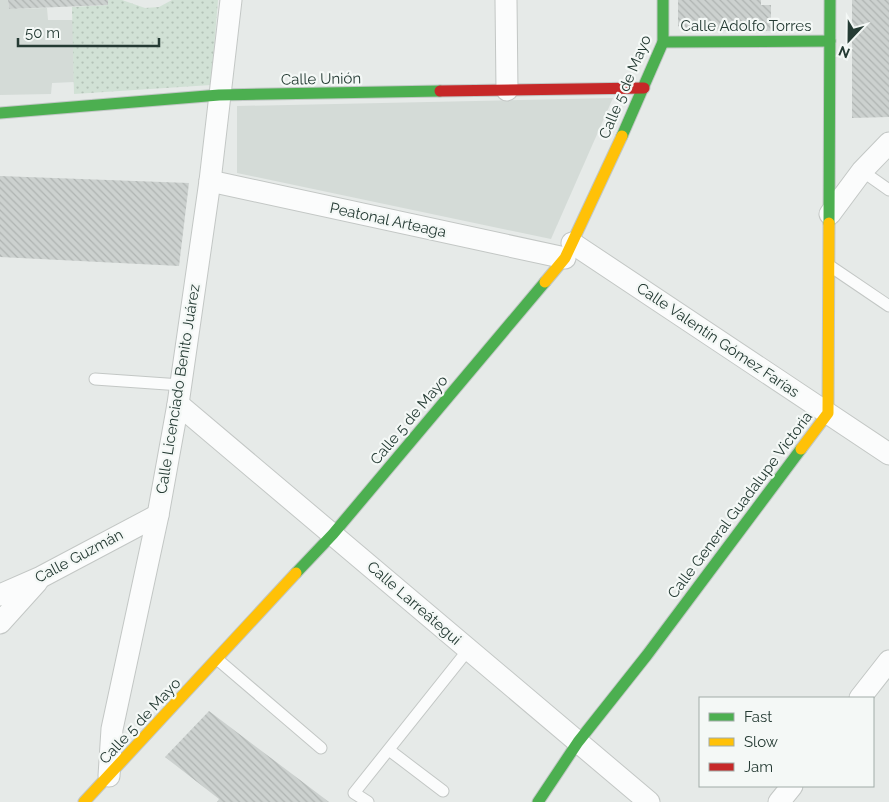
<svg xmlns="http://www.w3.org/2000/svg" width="889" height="802" font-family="Raleway,sans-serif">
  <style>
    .built { fill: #d4dbd7 }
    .park { fill: url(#park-dots) }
    .building { fill: url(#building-back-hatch) }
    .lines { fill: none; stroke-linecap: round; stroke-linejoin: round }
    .lane-casing { stroke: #c3c7c5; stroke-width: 13 }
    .street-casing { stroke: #c3c7c5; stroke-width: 23 }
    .fast-casing { stroke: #c1c7c5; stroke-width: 13 }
    .slow-casing { stroke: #c1c7c5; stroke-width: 13 }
    .jam-casing { stroke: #c1c7c5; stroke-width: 13 }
    .lane { stroke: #fbfcfc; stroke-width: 11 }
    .street { stroke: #fbfcfc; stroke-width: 21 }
    .fast { stroke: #4caf50; stroke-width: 11 }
    .slow { stroke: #ffc107; stroke-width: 11 }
    .jam { stroke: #c62828; stroke-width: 11 }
    .labels { text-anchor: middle; stroke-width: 4.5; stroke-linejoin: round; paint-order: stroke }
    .street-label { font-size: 15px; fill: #253b34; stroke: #f4f8f6 }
  </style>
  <defs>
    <pattern id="park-dots" width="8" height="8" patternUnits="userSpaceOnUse" patternTransform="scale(1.25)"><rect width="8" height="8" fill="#d1e1d5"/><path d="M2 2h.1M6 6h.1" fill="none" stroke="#b3c2b7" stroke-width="1.8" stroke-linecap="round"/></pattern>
    <pattern id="building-back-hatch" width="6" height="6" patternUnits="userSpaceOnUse" patternTransform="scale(1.25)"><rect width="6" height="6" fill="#ccd1cf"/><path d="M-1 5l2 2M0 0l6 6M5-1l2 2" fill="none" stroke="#afb4b2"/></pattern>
  </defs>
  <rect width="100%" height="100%" fill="#e6eae8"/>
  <g class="built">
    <path d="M0 0H8L9 9 47 8 48 20H73L74 82 52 83 51 94 0 95Z"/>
    <path d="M613 98 551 239 237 173V106Z"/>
  </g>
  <path class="park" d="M108 0H122L145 8 159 7 172 0H218L211 85 74 94 72 7 108 5Z"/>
  <g class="building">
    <path d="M8 0H108V5L9 9Z"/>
    <path d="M678 0H761V5H771V31H686L678 26Z"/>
    <path d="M852 0H889V117L852 118Z"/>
    <path d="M0 176 189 183 179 266 0 257Z"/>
    <path d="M209 711 329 802H217L219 799 165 757Z"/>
  </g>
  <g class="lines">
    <defs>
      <g id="lane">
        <path d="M862 171 889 190"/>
        <path d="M830 266 889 306"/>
        <path d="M95 379 181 385"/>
        <path d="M217 659 321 748"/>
        <path d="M389 750 443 791"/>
        <path d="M368 802 354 793 468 650"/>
      </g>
      <g id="street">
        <path d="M506 0 507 90"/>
        <path d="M210 181 565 258"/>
        <path d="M830 214 862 171 889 143"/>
        <path d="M572 243 889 454"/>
        <path d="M178 404 649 802"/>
        <path d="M0 595 41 577 158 515"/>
        <path d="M0 623 37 582"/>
        <path d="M860 698 889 661"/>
        <path d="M109 776 112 729 158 515 178 404 210 181 231 0"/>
        <path d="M779 802 792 786"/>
      </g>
      <g id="fast">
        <path d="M663 42 830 41"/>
        <path d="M0 113 219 95 440 91"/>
        <path d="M622 136 663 42V0"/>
        <path d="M829 223 830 0"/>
        <path d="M296 573 333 534 545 282"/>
        <path d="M538 802 578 742 647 655 801 449"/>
      </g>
      <g id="slow">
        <path d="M545 282 565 258 622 136"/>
        <path d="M801 449 828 413 829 223"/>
        <path d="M84 802 296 573"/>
      </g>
      <path id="jam" d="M440 91 644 88"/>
    </defs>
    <use href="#lane" class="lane-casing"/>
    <use href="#street" class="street-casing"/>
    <use href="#fast" class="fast-casing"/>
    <use href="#slow" class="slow-casing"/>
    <use href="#jam" class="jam-casing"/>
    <use href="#lane" class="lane"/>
    <use href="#street" class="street"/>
    <use href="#fast" class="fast"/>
    <use href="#slow" class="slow"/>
    <use href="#jam" class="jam"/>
  </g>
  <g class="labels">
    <g class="street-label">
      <text x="746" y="31">Calle Adolfo Torres</text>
      <text transform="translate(321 79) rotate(-1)" y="5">Calle Unión</text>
      <text transform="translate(625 87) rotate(-67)" y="5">Calle 5 de Mayo</text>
      <text transform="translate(388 220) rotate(12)" y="5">Peatonal Arteaga</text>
      <text transform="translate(718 340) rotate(34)" y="5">Calle Valentín Gómez Farías</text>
      <text transform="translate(178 389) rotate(-81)" y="5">Calle Licenciado Benito Juárez</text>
      <text transform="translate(409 420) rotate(-50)" y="5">Calle 5 de Mayo</text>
      <text transform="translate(740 505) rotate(-53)" y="5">Calle General Guadalupe Victoria</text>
      <text transform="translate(79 556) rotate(-28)" y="5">Calle Guzmán</text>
      <text transform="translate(414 603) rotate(41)" y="5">Calle Larreátegui</text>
      <text transform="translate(140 721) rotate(-47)" y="5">Calle 5 de Mayo</text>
    </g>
  </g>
  <rect x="699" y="697" width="175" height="90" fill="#f4f8f6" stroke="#a1aca8"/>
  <rect x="709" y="713" width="25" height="8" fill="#4caf50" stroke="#a1aca8"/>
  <text x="744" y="722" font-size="15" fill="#253b34">Fast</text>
  <rect x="709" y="738" width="25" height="8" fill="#ffc107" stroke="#a1aca8"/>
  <text x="744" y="747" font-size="15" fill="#253b34">Slow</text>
  <rect x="709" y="763" width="25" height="8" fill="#c62828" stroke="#a1aca8"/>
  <text x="744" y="772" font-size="15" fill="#253b34">Jam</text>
  <g transform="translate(849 40) rotate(202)" stroke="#f4f8f6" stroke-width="4" paint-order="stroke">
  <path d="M0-4L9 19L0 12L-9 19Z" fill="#253b34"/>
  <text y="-8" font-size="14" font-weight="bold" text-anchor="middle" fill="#253b34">N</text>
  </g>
  <path d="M18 38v8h141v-8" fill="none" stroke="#253b34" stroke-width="2.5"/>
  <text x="25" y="38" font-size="15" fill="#253b34" stroke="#f4f8f6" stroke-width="4" paint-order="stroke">50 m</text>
</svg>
